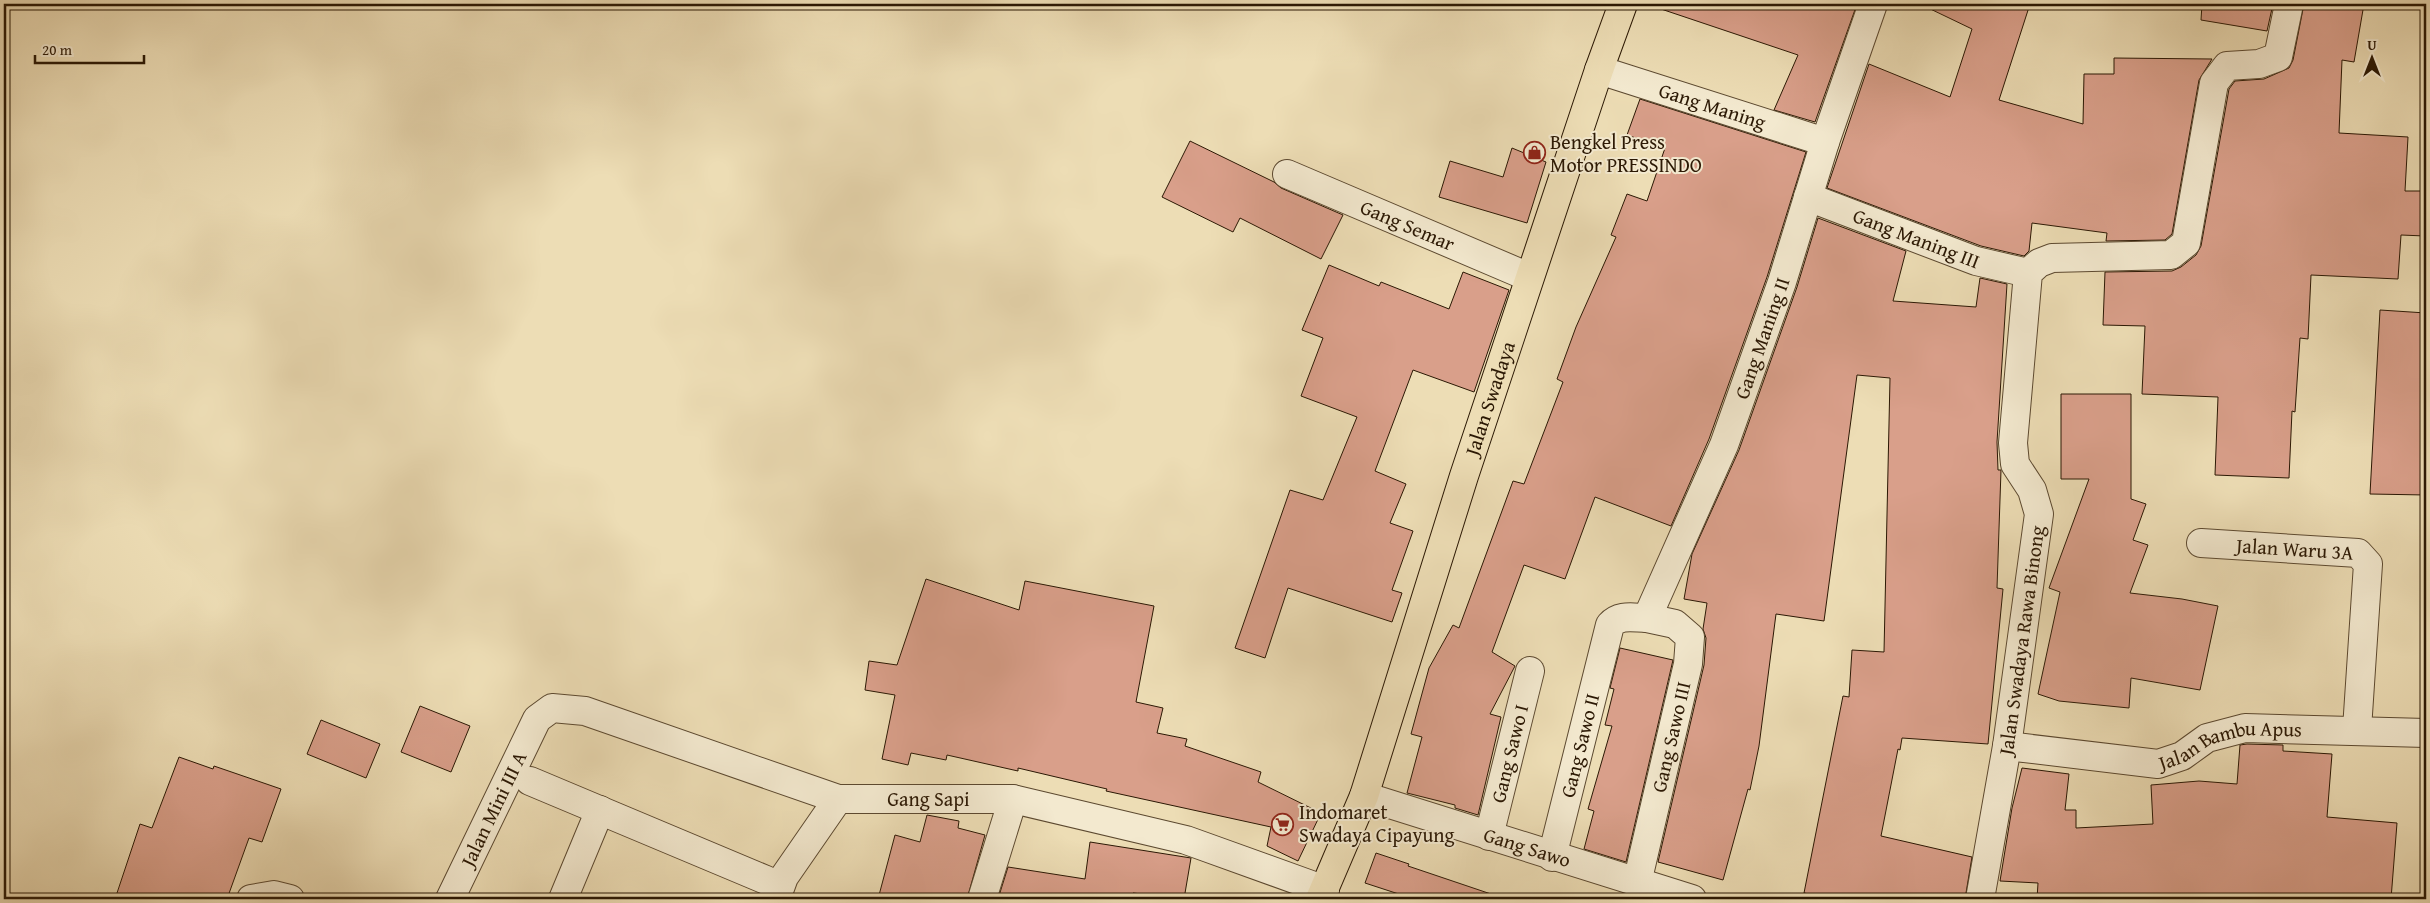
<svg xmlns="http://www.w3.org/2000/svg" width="2430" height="903" font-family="'Gentium Book Plus',serif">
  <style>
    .building { fill: #d99f8a; stroke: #2b1804 }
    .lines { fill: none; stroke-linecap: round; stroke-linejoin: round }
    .minor-casing { stroke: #5c4930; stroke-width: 30 }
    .major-casing { stroke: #2b1804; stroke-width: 30 }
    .minor { stroke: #f3e9cf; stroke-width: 28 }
    .major { stroke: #edddb5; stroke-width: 28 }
    .labels { text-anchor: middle; stroke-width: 4; stroke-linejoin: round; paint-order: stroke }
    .street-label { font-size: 20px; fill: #2b1804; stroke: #f3e9cf }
    .poi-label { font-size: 20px; fill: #2b1804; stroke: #f3e9cf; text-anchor: start }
  </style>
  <rect width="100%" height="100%" fill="#edddb5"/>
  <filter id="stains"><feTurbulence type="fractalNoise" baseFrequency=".004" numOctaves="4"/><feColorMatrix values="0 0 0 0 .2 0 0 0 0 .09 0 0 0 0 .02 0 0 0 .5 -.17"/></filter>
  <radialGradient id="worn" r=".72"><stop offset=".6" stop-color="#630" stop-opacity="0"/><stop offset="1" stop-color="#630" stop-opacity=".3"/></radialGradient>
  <g class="building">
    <path d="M1662 4H1857L1815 122 1774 110 1798 55 1661 9Z"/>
    <path d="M1920 4H2030L1999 100 2083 124 2084 74H2114V58L2212 59 2199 80 2172 234 2165 240 2106 241 2107 233 2032 223 2029 251 2024 256 1981 246 1827 188 1869 64 1950 97 1972 29Z"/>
    <path d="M2202 4H2273L2267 31 2201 20Z"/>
    <path d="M2304 4H2364L2354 62 2342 60 2339 133 2408 137 2405 191H2426L2425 236 2401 235 2398 279 2311 275 2308 339 2300 338 2295 412 2292 411 2289 478 2215 475 2218 397 2142 394 2145 326 2103 325 2105 272 2172 271 2181 267 2196 255 2201 246 2229 89 2235 81 2264 79 2289 68 2293 60Z"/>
    <path d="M1640 99 1806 152 1767 277 1709 439 1671 526 1595 497 1565 579 1524 565 1492 652 1515 666 1490 714 1501 717 1478 815 1455 808V805L1407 793 1422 737 1411 734 1429 668 1453 625 1459 628 1513 481 1524 484 1563 382 1557 379 1576 327 1616 237 1611 235 1627 194 1647 201 1665 148 1627 135Z"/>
    <path d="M1190 141 1274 182 1281 188 1343 215 1321 259 1240 218 1233 232 1162 197Z"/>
    <path d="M1512 148 1546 162 1527 223 1439 197 1450 161 1503 177Z"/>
    <path d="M1818 218 1906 251 1893 301 1976 307 1980 278 2007 284 1997 442 1998 470H2001L1997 588 2003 589 1988 744 1902 738 1900 750 1898 749 1881 836 1972 857 1965 899H1836L1804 893 1843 696 1849 697 1852 650 1884 652 1890 378 1857 375 1824 621 1776 614 1759 746 1750 790 1748 789 1723 880 1658 862 1704 665 1706 638 1703 629 1707 603 1684 599 1692 554 1739 450 1797 287Z"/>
    <path d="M1329 265 1379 286 1381 282 1449 309 1463 272 1509 290 1474 392 1413 370 1375 471 1406 484 1390 523 1413 531 1392 590 1402 593 1392 622 1288 588 1265 658 1235 648 1290 490 1323 500 1357 417 1301 396 1323 338 1302 330Z"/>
    <path d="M2380 310 2426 313V495L2370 494Z"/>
    <path d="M2061 394H2131V499L2146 504 2133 540 2148 545 2130 593 2182 599 2218 606 2200 690 2131 678 2129 708 2059 701 2038 694 2060 592 2049 588 2089 479H2061Z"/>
    <path d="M926 579 1019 610 1025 581 1154 606 1136 702 1163 708 1157 733 1187 739 1185 746 1261 772 1258 782 1321 813 1298 861 1267 846 1271 827 1106 791 1107 789 1018 768V771L947 755 946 760 911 753 908 765 882 759 895 695 865 690 869 661 897 665Z"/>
    <path d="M1620 648 1673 660 1626 862 1584 849 1594 811 1588 809 1612 726 1605 725 1614 689 1610 688Z"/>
    <path d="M420 706 470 726 451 772 401 752Z"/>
    <path d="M321 720 380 744 366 778 307 754Z"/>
    <path d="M2247 744 2283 745V751L2332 754 2327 817 2397 823 2391 899H2037L2038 883 2000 881 2012 808 2022 768 2069 774 2065 810H2076V828L2153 824 2151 785 2199 781 2237 784 2240 745Z"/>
    <path d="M179 757 213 769 214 766 281 789 262 842 249 838 227 899H115L140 824 152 828Z"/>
    <path d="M927 815 959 821 958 828 985 835 967 899H878L895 835 920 842Z"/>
    <path d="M1090 842 1191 858 1184 899 1133 893 1132 899H998L1008 867 1085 879Z"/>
    <path d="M1376 853 1409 864 1408 866 1491 894V899H1414L1365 883Z"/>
  </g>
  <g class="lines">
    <defs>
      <g id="minor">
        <path id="s1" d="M1599 70 1825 142"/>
        <path id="s2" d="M1287 174 1529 277"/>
        <path id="s3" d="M1808 197 1976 261 2028 273"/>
        <path id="s4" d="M2201 543 2358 553 2368 564 2357 729"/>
        <path id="s5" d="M2007 746 2158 764 2182 756 2207 738 2245 728 2426 733"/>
        <path d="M530 781 766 880"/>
        <path id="s6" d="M1364 796 1692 899"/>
        <path id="s7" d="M1489 836 1530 671"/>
        <path id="s8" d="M1552 857 1610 625C1620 614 1633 618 1647 618L1724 445 1782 282 1825 142 1873 4"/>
        <path id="s9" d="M1637 883 1688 664 1690 637 1675 624 1647 618"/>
        <path d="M251 899 274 895 290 899"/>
        <path id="s10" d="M450 899 537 719 552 708 585 711 838 799H1013L1186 840 1325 890"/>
        <path d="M563 899 600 810"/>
        <path d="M776 899 784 877 838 799"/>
        <path d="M982 899 1013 799"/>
        <path id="s11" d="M1980 899 2007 746 2039 514 2032 490 2015 464 2013 443 2028 273 2039 263 2052 258 2171 255 2186 243 2214 83 2227 66 2259 64 2278 57 2289 4"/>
      </g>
      <g id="major">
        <path id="s12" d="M1320 899 1364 796 1464 476 1599 70 1623 4"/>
      </g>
    </defs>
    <use href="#minor" class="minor-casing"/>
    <use href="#major" class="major-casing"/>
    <use href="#minor" class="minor"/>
    <use href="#major" class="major"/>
  </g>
  <defs>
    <symbol id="shop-ring" viewBox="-11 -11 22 22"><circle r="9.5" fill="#f3e9cf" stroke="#8f2418" stroke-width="1.5"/><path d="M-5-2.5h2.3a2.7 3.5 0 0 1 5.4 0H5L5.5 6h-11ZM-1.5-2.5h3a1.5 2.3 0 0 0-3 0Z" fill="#8f2418"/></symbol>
    <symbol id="supermarket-ring" viewBox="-11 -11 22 22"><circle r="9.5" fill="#f3e9cf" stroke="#8f2418" stroke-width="1.5"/><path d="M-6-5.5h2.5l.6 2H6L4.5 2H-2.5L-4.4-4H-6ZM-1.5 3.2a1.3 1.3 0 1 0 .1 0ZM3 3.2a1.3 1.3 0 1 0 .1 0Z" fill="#8f2418"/></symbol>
  </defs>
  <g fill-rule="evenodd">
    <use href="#shop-ring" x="1522" y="140" width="25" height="25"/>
    <use href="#supermarket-ring" x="1270" y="812" width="25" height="25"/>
  </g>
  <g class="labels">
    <g class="street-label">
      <text dy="7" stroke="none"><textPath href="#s1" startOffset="119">Gang Maning</textPath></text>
      <text dy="7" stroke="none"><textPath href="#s2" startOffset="131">Gang Semar</textPath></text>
      <text dy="7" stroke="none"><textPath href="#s3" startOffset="116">Gang Maning III</textPath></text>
      <text dy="7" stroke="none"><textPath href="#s8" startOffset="581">Gang Maning II</textPath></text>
      <text dy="7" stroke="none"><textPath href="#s12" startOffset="529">Jalan Swadaya</textPath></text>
      <text dy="7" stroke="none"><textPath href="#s4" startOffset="94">Jalan Waru 3A</textPath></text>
      <text dy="7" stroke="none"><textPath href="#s11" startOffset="262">Jalan Swadaya Rawa Binong</textPath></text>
      <text dy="7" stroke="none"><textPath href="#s9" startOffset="150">Gang Sawo III</textPath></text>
      <text dy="7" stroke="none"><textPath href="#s8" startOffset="115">Gang Sawo II</textPath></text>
      <text dy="7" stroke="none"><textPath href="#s5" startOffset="229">Jalan Bambu Apus</textPath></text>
      <text dy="7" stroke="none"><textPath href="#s7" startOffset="85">Gang Sawo I</textPath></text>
      <text dy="7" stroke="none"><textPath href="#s10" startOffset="610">Gang Sapi</textPath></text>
      <text dy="7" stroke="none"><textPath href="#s10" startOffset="100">Jalan Mini III A</textPath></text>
      <text dy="7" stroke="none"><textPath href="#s6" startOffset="171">Gang Sawo</textPath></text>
    </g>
    <g class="poi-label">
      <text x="1550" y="149">Bengkel Press<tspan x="1550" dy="23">Motor PRESSINDO</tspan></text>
      <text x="1299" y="819">Indomaret<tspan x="1299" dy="23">Swadaya Cipayung</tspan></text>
    </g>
  </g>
  <rect width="2430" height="903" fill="none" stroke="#edddb5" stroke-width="20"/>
  <rect x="5" y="5" width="2420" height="893" fill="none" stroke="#2b1804" stroke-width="2.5"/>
  <rect x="10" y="10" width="2410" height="883" fill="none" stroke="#2b1804"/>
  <g transform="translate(2372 58)" stroke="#f3e9cf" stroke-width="4" paint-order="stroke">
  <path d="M0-4L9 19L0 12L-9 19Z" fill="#2b1804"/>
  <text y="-8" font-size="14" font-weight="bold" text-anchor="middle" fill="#2b1804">U</text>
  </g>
  <path d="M35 55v8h109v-8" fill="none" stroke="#2b1804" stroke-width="2.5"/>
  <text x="42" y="55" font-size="15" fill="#2b1804" stroke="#f3e9cf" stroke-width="4" paint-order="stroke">20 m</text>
  <rect width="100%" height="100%" filter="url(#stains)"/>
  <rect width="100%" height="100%" fill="url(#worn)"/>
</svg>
